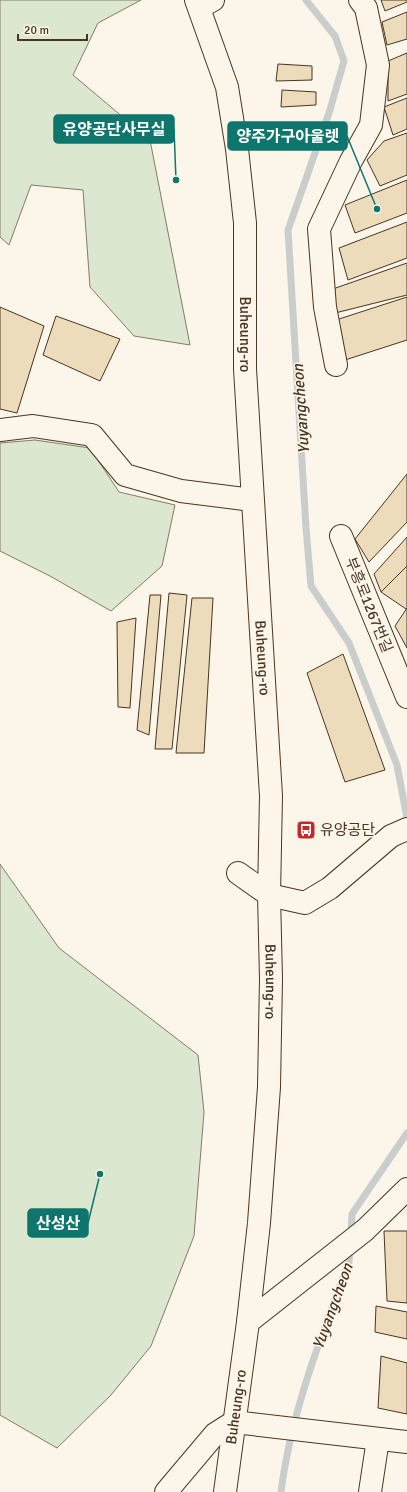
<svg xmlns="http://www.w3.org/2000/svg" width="407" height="1492" font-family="Signika,'Noto Sans KR',sans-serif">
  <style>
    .green { fill: #dce7d0; stroke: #887966 }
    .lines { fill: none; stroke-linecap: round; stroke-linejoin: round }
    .stream { stroke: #c9cecd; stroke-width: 7 }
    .building { fill: #ecdcbc; stroke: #4a3520 }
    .minor-casing { stroke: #4a3520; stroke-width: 24 }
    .major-casing { stroke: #4a3520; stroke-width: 24 }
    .minor { stroke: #fbf6e9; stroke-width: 22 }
    .major { stroke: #fbf6e9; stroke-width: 22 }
    .labels { text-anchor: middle; stroke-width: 3; stroke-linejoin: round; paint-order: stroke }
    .street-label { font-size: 15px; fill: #4a3520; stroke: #fbf6e9 }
    .poi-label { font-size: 15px; fill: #4a3520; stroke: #fbf6e9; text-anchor: start }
    .water-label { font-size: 16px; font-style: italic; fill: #4a3520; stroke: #fbf6e9 }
    .leader { fill: none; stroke: #0f766e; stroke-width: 1.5 }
    .callout-dot { fill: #0f766e; stroke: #fbf6e9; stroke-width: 1.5 }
    .callout { fill: #0f766e; stroke: #0f766e; stroke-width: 1.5 }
    .callout-label { font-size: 16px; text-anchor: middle; font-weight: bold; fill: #fff }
  </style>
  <rect width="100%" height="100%" fill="#fbf6e9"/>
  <g class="green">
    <path d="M0 0H141L98 23 73 75 150 140 190 345 134 336 90 287 83 190 31 185 9 245 0 237Z"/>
    <path d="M35 440 90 448 119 492 175 505 162 566 111 611 50 576 0 551V443Z"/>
    <path d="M0 864 59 948 198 1055 204 1112 194 1236 151 1346 111 1395 57 1448 0 1415Z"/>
  </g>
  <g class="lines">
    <g class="stream">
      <path d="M306 0 335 36 344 61 329 113 288 230 306 528 311 586 349 643 397 765 407 818"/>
      <path d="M351 1236 352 1214 407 1133"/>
      <path d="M281 1492C291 1412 321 1337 349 1262L350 1248"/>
    </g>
  </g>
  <g class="building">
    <path d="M381 0H407V2L385 11Z"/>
    <path d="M407 12V39L387 45 382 22Z"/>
    <path d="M407 53V94L388 101V61Z"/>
    <path d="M278 64 312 66V80L276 81Z"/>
    <path d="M282 90 316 92V105L281 107Z"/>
    <path d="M407 98V129L393 135 384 107Z"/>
    <path d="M407 133V175L380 186 367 160 384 141Z"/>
    <path d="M407 180V213L355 233 345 205Z"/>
    <path d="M407 222V258L348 280 339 248Z"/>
    <path d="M407 263V295L335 313 330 290Z"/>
    <path d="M407 297V340L345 360 336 320Z"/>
    <path d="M0 307 44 326 17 413 0 409Z"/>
    <path d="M56 316 120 339 100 381 43 355Z"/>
    <path d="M407 474V522L369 562 355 539Z"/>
    <path d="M407 537V566L381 592 374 574Z"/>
    <path d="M407 566V608L406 609 381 592Z"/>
    <path d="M169 593 187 595 172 749H155Z"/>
    <path d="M150 595H161L149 735 137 730Z"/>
    <path d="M192 598H213L204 753H176Z"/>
    <path d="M407 608V648L395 626Z"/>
    <path d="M136 618 130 708 118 707 117 622Z"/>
    <path d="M343 654 385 770 345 782 307 673Z"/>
    <path d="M384 1231H407V1303L387 1301Z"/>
    <path d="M376 1306 407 1312V1339L375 1332Z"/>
    <path d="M381 1356 407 1363V1414L378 1408Z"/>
  </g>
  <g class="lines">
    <defs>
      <g id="minor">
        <path d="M200 7 213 0"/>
        <path d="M336 365 325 307 319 229 351 161 371 125 378 65 366 8 360 0"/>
        <path d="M0 430 33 426 92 435 125 475 181 491 252 500"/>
        <path d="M341 536 407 697"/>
        <path d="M238 873 269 895 305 903 330 888 391 836 407 829"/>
        <path d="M248 1322 365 1230 407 1189"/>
        <path d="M166 1492 215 1434 234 1422 407 1442"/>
        <path d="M370 1492 378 1439"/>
      </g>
      <g id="major">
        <path id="s1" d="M196 0 227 87 237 149 245 223V369L271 796 269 895 271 979 269 1087 259 1223 248 1322 225 1492"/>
      </g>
    </defs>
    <use href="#minor" class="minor-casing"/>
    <use href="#major" class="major-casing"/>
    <use href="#minor" class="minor"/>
    <use href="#major" class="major"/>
  </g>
  <defs>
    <symbol id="bus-square" viewBox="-11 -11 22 22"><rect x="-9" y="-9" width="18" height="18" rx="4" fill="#c62828" stroke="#fbf6e9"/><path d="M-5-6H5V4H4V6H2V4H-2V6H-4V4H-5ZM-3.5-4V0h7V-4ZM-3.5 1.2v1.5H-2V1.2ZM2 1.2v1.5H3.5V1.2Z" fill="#fff"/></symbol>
  </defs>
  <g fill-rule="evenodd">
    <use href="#bus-square" x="295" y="819" width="22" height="22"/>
  </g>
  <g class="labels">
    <g class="street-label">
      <text dy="5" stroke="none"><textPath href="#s1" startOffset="341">Buheung-ro</textPath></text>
      <text transform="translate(369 605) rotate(68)" y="5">부흥로1267번길</text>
      <text dy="5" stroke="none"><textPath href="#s1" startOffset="665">Buheung-ro</textPath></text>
      <text dy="5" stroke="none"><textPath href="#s1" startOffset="989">Buheung-ro</textPath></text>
      <text transform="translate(236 1407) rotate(-82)" y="5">Buheung-ro</text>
    </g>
    <g class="poi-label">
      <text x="320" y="835">유양공단</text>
    </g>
    <g class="water-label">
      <text transform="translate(300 409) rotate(-94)" y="6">Yuyangcheon</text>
      <text transform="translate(332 1306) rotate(-70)" y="6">Yuyangcheon</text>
    </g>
  </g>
  <path class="leader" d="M176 180L174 129M377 209L347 136M100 1174L88 1223"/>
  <g class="callout-dot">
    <circle cx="176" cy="180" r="4"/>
    <circle cx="377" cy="209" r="4"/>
    <circle cx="100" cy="1174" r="4"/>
  </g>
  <g class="callout">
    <rect x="54" y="115" width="120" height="28" rx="4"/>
    <rect x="228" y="122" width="119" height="28" rx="4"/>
    <rect x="28" y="1209" width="60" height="28" rx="4"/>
  </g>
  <g class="callout-label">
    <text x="114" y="135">유양공단사무실</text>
    <text x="288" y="142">양주가구아울렛</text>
    <text x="58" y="1229">산성산</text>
  </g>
  <path d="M18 34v6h69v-6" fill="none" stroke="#4a3520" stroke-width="2"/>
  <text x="24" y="34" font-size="12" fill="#4a3520" stroke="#fbf6e9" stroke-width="3" paint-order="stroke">20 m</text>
</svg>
